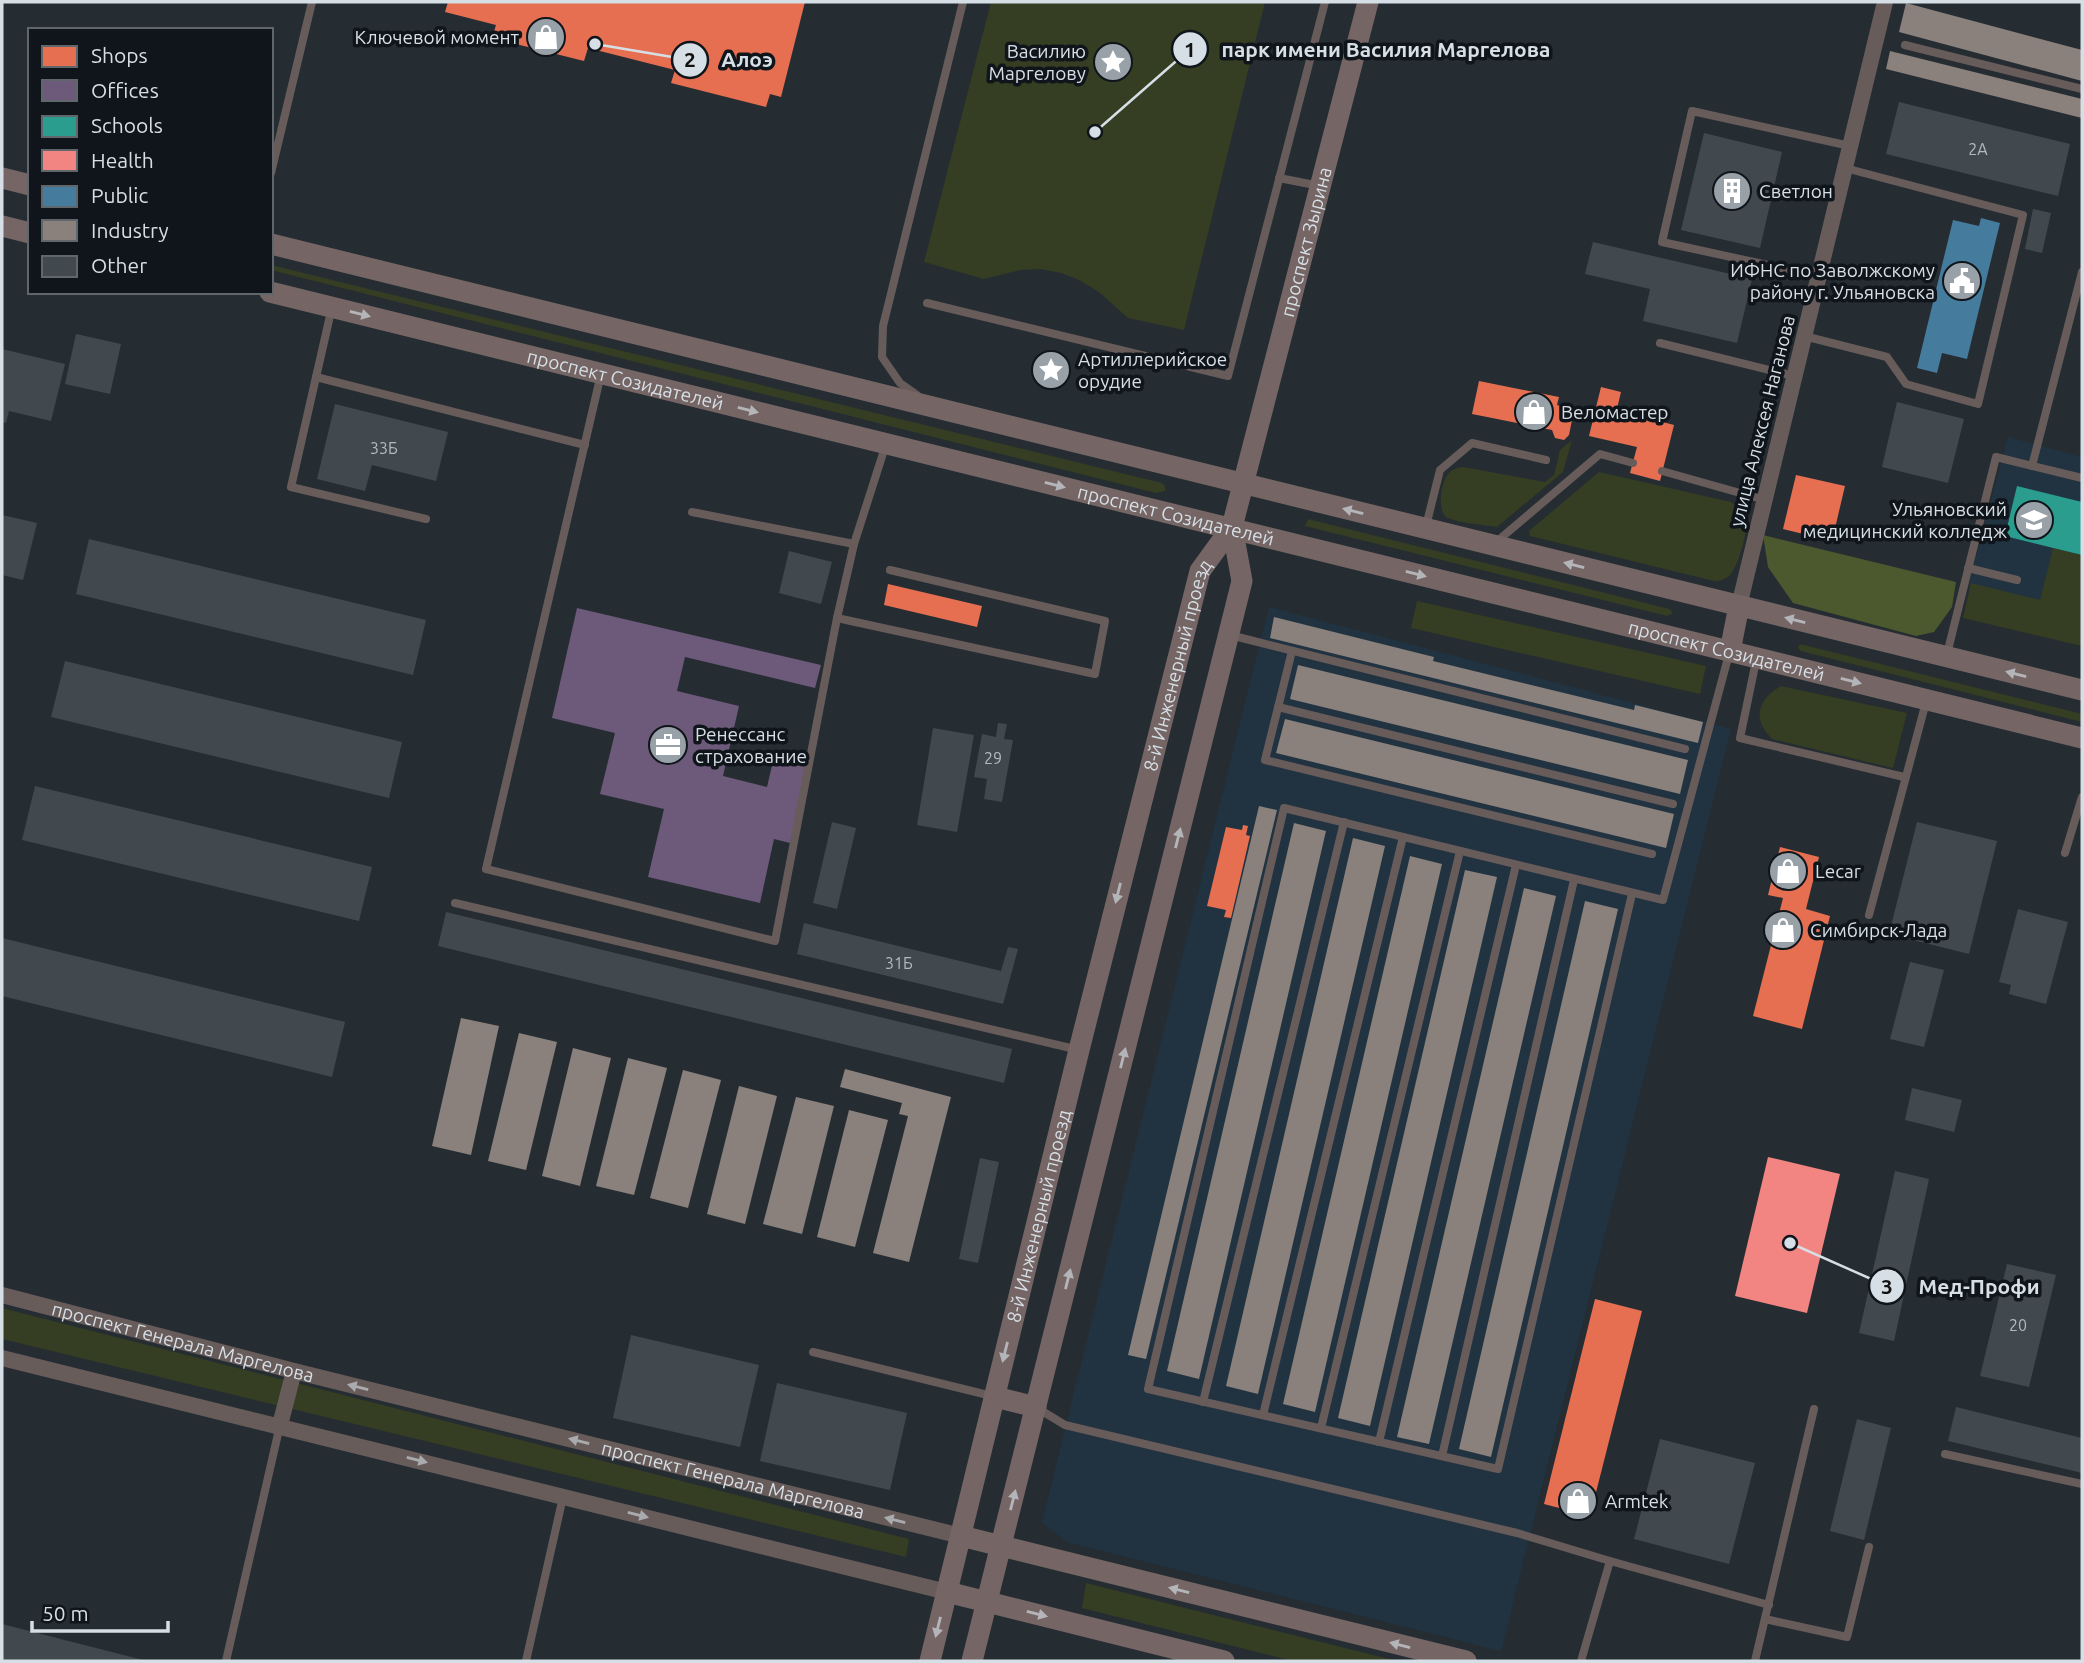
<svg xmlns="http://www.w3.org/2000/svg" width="2084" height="1663" font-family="Ubuntu,sans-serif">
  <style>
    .built { fill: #213341 }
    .green { fill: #353d22 }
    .forest { fill: #4c582d }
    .shops { fill: #e76f51 }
    .offices { fill: #6d597a }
    .schools { fill: #2a9d8f }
    .health { fill: #f28482 }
    .public { fill: #457b9d }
    .industry { fill: #8a817c }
    .building { fill: #42494e }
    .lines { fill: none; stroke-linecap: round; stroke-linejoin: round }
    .lane { stroke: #685c5b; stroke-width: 8 }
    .street { stroke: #685c5b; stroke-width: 16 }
    .secondary { stroke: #756665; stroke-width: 21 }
    .oneway { fill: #b4b5b9 }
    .oneway2 { fill: #aaabae }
    .labels { text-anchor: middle; stroke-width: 7; stroke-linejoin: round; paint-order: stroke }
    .number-label { font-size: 16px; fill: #b1bac0 }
    .poi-label { font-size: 19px; fill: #d6dfe6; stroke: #0f151a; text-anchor: start }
    .street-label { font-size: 19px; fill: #d6dfe6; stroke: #0f151a }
    .leader { fill: none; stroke: #d6dfe6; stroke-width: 2.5 }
    .callout-dot { fill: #d6dfe6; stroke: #0f151a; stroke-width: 2.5 }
    .mark-label { font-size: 21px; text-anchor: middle; font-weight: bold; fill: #111 }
    .callout-label { font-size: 21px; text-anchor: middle; font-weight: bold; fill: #d6dfe6; stroke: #0f151a; stroke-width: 7; stroke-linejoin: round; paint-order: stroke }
  </style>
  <rect width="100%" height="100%" fill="#252d33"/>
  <g class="built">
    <path d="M2008 437 2082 457V615L1969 584Z"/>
    <path d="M1269 607 1731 729 1501 1651 1067 1542 1042 1522Z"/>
  </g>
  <g class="green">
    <path d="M991 2H1265L1184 330 1128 318 1099 292 1079 280 1061 273 1040 269 1020 270 984 279 924 262Z"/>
    <path d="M271 265 1162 483 1165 486V491L1156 493 271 270Z"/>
    <path d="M1572 440 1563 472 1497 527C1485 525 1456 523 1446 517 1437 509 1441 483 1448 474 1452 469 1457 468 1463 467L1545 482 1554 475 1560 450Z"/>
    <path d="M1599 472 1731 502C1737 507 1742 512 1745 519 1749 531 1738 567 1729 576 1724 580 1720 581 1714 581L1530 536 1529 531Z"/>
    <path d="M1308 519 1669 609 1673 613 1667 616 1305 526Z"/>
    <path d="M2053 548 2082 555V646L1963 618 1971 583 2040 600Z"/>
    <path d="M1417 601 1706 666 1700 694 1411 628Z"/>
    <path d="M1800 644 2082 714V722L1801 651 1798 648Z"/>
    <path d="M1781 686 1907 713 1893 768 1772 739C1752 719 1757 700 1781 686Z"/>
    <path d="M2 1308 909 1539 906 1557 2 1339Z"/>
    <path d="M1086 1583 1397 1661H1293L1082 1608Z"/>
  </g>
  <path class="forest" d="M1763 535 1956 582 1952 607 1934 632 1916 636 1793 603 1768 567Z"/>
  <g class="shops">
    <path d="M448 2H805L781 97 770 94 766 107 671 83 675 70 588 48 584 61 492 38 496 25 445 12Z"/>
    <path d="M1479 381 1559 397 1557 405 1574 410 1569 435 1564 440 1555 438 1552 430 1472 414Z"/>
    <path d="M1601 387 1621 392 1616 413 1643 420 1644 417 1674 425 1660 481 1630 473 1637 447 1589 436Z"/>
    <path d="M1796 475 1845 486 1832 541 1783 529Z"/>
    <path d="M888 584 982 606 977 627 884 605Z"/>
    <path d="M1243 825 1248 826 1246 835 1250 836 1231 918 1224 917 1226 910 1207 906 1226 827 1242 830Z"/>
    <path d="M1780 847 1819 857 1806 909 1830 916 1802 1029 1753 1016 1783 898 1768 895Z"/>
    <path d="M1595 1299 1642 1311 1590 1516 1544 1504Z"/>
  </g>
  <path class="offices" d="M577 608 821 665 815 688 685 657 677 691 739 706 723 776 767 787 774 757 808 765 790 843 774 839 760 903 648 877 664 809 600 794 615 733 552 718Z"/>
  <path class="schools" d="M2017 486 2082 502V555L2005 536Z"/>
  <path class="health" d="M1768 1157 1840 1174 1807 1313 1735 1296Z"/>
  <path class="public" d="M1981 218 2000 223 1967 359 1942 353 1937 373 1917 368 1953 220 1979 226Z"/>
  <g class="industry">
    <path d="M1906 3 2082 50V81L1899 32Z"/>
    <path d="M1890 51 2082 99V118L1886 69Z"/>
    <path d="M1274 617 1434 657 1433 661 1634 710 1635 705 1703 722 1698 743 1270 638Z"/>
    <path d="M1298 665 1688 760 1680 794 1290 699Z"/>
    <path d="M1285 719 1674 814 1666 848 1276 753Z"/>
    <path d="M1259 806 1277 810 1146 1359 1128 1355Z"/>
    <path d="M1294 823 1326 831 1199 1379 1167 1371Z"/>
    <path d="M1353 838 1385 846 1258 1394 1226 1386Z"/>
    <path d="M1410 856 1442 864 1315 1412 1283 1404Z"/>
    <path d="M1465 870 1497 877 1370 1426 1338 1418Z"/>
    <path d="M1524 888 1556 896 1429 1444 1397 1437Z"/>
    <path d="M1585 901 1618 909 1491 1457 1459 1449Z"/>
    <path d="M461 1018 499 1026 471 1155 432 1146Z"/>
    <path d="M519 1033 557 1042 526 1170 488 1161Z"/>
    <path d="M573 1048 611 1058 580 1186 542 1176Z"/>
    <path d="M628 1058 667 1068 634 1195 596 1186Z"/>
    <path d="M845 1069 951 1097 909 1262 873 1253 908 1116 899 1114 902 1103 840 1087Z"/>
    <path d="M683 1070 721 1080 688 1208 650 1198Z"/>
    <path d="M739 1086 777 1096 745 1224 707 1214Z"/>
    <path d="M796 1097 834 1106 802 1234 763 1224Z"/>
    <path d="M849 1110 888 1120 855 1247 817 1237Z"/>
  </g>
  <g class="building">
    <path d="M1899 102 2070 144 2058 196 1886 154Z"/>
    <path d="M1704 133 1782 152 1760 248 1681 230Z"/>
    <path d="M2033 209 2051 213 2042 253 2025 249Z"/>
    <path d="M1593 242 1752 279 1737 343 1643 321 1650 289 1585 274Z"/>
    <path d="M76 334 121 344 110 394 65 384Z"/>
    <path d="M2 349 65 364 51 421 9 411 6 423 2 422Z"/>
    <path d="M1897 402 1964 419 1948 483 1882 467Z"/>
    <path d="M335 404 448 432 436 481 372 465 365 491 317 479Z"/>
    <path d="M2 515 37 523 23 580 2 575Z"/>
    <path d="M89 539 426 620 413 675 76 594Z"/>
    <path d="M789 551 832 562 821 604 779 593Z"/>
    <path d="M65 661 402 742 389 798 51 717Z"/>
    <path d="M998 723 1007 724 1004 739 1013 740 1002 802 984 799 987 779 974 777 982 734 996 737Z"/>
    <path d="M933 728 974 735 957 832 917 825Z"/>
    <path d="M35 786 372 867 359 921 22 840Z"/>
    <path d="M832 822 856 828 837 909 813 903Z"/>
    <path d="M1917 822 1997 841 1969 954 1889 934Z"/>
    <path d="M2018 909 2068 922 2046 1004 2009 994 2011 985 1999 982Z"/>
    <path d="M446 912 1012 1049 1004 1083 438 946Z"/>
    <path d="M804 923 1001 971 1008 947 1018 949 1003 1004 797 954Z"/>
    <path d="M2 938 345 1022 332 1077 2 996Z"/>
    <path d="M1910 962 1944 970 1924 1047 1890 1039Z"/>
    <path d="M1912 1088 1962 1100 1954 1132 1905 1120Z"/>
    <path d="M980 1158 999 1162 978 1263 959 1259Z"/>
    <path d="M1895 1171 1929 1179 1894 1341 1859 1333Z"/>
    <path d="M2007 1264 2056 1275 2029 1387 1980 1376Z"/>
    <path d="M631 1335 759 1365 740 1447 613 1418Z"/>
    <path d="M777 1383 907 1413 890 1490 760 1461Z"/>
    <path d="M1956 1407 2082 1438V1473L1948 1441Z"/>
    <path d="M1857 1419 1891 1428 1864 1540 1830 1531Z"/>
    <path d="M1660 1439 1755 1463 1729 1564 1634 1539Z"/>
    <path d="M2 1624 143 1660V1661H2Z"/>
  </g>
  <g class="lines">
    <g class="lane">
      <path d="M1905 45 2082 89"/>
      <path d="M271 173 312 2"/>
      <path d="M1279 178 1320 186"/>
      <path d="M1818 276 1662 242 1692 111 1850 146"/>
      <path d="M927 303 1228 376 1325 2"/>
      <path d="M332 307 291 487 426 519"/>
      <path d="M1804 336 1887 357 1906 384 1978 404 2023 215 1845 168"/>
      <path d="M1660 343 1794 376"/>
      <path d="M601 374 486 869 775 941 837 618 854 544 886 444"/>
      <path d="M316 377 585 445"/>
      <path d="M917 395 900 383 882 357 883 326 963 2"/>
      <path d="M2032 466 2082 272"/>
      <path d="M1662 471 1765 500"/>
      <path d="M692 512 854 544"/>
      <path d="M1426 526 1440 470 1472 443 1546 460"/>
      <path d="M1495 543 1600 454 1633 463"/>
      <path d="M1968 568 2017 580"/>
      <path d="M837 618 1095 674 1105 621 890 570"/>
      <path d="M1230 635 1685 749"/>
      <path d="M1292 651 1265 760 1652 854"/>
      <path d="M1947 654 1996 457 2082 478"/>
      <path d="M1756 661 1740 738 1904 777"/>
      <path d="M1278 707 1673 804"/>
      <path d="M2065 853 2082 797"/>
      <path d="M1632 894 1498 1469 1148 1389 1284 808 1663 900 1729 654"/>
      <path d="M455 903 1079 1050"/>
      <path d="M1869 915 1926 702"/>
      <path d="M813 1352 992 1396"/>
      <path d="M1203 1402 1344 822"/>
      <path d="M1037 1408 1065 1425 1517 1533 1610 1561"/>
      <path d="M1263 1415 1403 837"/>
      <path d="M1321 1428 1460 851"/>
      <path d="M1379 1442 1516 865"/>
      <path d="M1945 1454 2082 1484"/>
      <path d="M1442 1456 1574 880"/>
      <path d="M1765 1619 1847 1637 1869 1547"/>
      <path d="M226 1661 280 1425"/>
      <path d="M526 1661 563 1497"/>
      <path d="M1581 1661 1610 1561 1769 1605"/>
      <path d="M1755 1661 1814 1409"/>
    </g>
    <g class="street">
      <path d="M1739 606 1885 2"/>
      <path id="s1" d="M2 1295 294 1371 961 1536"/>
      <path d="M2 1358 947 1592"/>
      <path d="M280 1425 294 1371"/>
    </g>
    <g class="secondary">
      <path d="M2 178 30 185"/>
      <path d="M2 226 30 233"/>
      <path d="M271 244 2082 690"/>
      <path id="s2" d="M270 292 2082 738"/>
      <path d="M1730 651 1739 606"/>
      <path d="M995 1397 1036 1407"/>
      <path d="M961 1536 1466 1661"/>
      <path d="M947 1592 1224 1661"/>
      <path id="s3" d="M930 1661 1079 1050 1200 571 1232 527 1368 2"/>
      <path d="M972 1661 1242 581 1232 527"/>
    </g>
  </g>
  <defs><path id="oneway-solid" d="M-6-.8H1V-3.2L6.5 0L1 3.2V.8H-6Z" transform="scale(1.75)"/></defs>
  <g class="oneway">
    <use href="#oneway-solid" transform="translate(360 314) rotate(14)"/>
    <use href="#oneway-solid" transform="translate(748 410) rotate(14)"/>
    <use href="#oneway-solid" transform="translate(1055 485) rotate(14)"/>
    <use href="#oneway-solid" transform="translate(1353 511) rotate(-166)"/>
    <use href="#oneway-solid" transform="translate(1574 565) rotate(-166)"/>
    <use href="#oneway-solid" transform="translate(1416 574) rotate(14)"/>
    <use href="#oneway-solid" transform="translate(1795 620) rotate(-166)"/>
    <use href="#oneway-solid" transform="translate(2016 674) rotate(-166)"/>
    <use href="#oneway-solid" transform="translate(1851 681) rotate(14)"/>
    <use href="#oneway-solid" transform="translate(1178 838) rotate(-76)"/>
    <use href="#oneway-solid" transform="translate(1118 893) rotate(104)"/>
    <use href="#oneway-solid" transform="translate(1123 1058) rotate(-76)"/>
    <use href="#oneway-solid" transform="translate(1068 1279) rotate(-76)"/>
    <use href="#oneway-solid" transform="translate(1005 1352) rotate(104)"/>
    <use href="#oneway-solid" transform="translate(1013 1500) rotate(-76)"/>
    <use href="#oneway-solid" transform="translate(1179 1590) rotate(-166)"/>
    <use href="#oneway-solid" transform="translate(1037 1614) rotate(14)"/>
    <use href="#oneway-solid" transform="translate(938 1627) rotate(104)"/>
    <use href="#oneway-solid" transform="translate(1400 1645) rotate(-166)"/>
  </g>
  <g class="oneway2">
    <use href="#oneway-solid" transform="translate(358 1387) rotate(-166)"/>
    <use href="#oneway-solid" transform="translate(579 1441) rotate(-166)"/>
    <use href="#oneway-solid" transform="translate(417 1460) rotate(14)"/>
    <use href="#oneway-solid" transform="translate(638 1515) rotate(14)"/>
    <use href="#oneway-solid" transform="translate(895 1520) rotate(-166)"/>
  </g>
  <defs>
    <symbol id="shop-disc" viewBox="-11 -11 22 22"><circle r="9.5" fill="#98a1a7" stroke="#0f151a"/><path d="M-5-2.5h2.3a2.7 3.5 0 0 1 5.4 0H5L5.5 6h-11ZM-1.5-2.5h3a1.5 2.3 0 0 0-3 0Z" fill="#fff"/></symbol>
    <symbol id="sight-disc" viewBox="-11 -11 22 22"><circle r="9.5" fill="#98a1a7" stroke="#0f151a"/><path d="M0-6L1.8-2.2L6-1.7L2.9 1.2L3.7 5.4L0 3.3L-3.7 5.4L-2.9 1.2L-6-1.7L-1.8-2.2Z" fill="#fff"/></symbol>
    <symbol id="building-disc" viewBox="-11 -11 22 22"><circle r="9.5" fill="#98a1a7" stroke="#0f151a"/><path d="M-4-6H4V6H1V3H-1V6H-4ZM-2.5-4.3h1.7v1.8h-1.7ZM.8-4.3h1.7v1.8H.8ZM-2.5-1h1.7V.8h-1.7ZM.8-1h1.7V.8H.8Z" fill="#fff"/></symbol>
    <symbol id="civic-disc" viewBox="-11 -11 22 22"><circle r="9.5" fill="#98a1a7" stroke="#0f151a"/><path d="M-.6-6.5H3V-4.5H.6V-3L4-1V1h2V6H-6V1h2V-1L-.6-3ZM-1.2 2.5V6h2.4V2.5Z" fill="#fff"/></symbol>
    <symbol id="university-disc" viewBox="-11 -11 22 22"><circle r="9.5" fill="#98a1a7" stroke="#0f151a"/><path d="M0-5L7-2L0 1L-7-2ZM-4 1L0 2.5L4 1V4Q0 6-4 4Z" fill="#fff"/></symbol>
    <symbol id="office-disc" viewBox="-11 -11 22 22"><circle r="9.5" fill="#98a1a7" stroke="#0f151a"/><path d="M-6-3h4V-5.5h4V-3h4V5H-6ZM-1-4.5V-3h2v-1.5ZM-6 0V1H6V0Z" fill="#fff"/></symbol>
  </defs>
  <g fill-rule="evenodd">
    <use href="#shop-disc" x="524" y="15" width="44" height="44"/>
    <use href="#sight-disc" x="1091" y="40" width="44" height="44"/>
    <use href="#building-disc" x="1710" y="169" width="44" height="44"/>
    <use href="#civic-disc" x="1940" y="259" width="44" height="44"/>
    <use href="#sight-disc" x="1029" y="348" width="44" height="44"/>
    <use href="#shop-disc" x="1512" y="390" width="44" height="44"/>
    <use href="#university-disc" x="2012" y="498" width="44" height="44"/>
    <use href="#office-disc" x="646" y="723" width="44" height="44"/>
    <use href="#shop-disc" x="1766" y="849" width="44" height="44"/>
    <use href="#shop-disc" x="1761" y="908" width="44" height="44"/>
    <use href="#shop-disc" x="1556" y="1479" width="44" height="44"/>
  </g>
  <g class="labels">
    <g class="number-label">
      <text x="1978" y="155">2А</text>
      <text x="384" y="454">33Б</text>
      <text x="993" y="764">29</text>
      <text x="899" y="969">31Б</text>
      <text x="2018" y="1331">20</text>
    </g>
    <g class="poi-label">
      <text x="519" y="44" text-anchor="end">Ключевой момент</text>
      <text x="1086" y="58" text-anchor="end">Василию<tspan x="1086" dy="22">Маргелову</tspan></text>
      <text x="1759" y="198">Светлон</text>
      <text x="1935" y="277" text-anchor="end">ИФНС по Заволжскому<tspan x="1935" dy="22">району г. Ульяновска</tspan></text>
      <text x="1078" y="366">Артиллерийское<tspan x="1078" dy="22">орудие</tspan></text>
      <text x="1561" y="419">Веломастер</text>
      <text x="2007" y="516" text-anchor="end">Ульяновский<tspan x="2007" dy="22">медицинский колледж</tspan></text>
      <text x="695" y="741">Ренессанс<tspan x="695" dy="22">страхование</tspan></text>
      <text x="1815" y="878">Lecar</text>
      <text x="1810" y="937">Симбирск-Лада</text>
      <text x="1605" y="1508">Armtek</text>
    </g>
    <g class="street-label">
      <text dy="7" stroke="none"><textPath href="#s3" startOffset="1472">проспект Зырина</textPath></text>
      <text dy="7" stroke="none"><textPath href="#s2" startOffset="366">проспект Созидателей</textPath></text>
      <text transform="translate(1762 421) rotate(-76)" y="7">улица Алексея Наганова</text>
      <text dy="7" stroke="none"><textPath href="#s2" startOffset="933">проспект Созидателей</textPath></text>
      <text dy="7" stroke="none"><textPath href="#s2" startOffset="1500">проспект Созидателей</textPath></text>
      <text dy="7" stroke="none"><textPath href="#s3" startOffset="1026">8-й Инженерный проезд</textPath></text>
      <text dy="7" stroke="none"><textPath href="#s3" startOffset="458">8-й Инженерный проезд</textPath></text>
      <text dy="7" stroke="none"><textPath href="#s1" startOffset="187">проспект Генерала Маргелова</textPath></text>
      <text dy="7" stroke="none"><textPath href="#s1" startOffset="754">проспект Генерала Маргелова</textPath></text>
    </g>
  </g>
  <path class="leader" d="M1095 132L1190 49M595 44L690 60M1790 1243L1887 1286"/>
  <g class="callout-dot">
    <circle cx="1095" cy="132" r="7"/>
    <circle cx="595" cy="44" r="7"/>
    <circle cx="1790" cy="1243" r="7"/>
    <circle cx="1190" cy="49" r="18"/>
    <circle cx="690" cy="60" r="18"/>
    <circle cx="1887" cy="1286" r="18"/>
  </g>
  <g class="mark-label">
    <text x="1190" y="57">1</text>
    <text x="690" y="67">2</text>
    <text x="1887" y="1294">3</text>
  </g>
  <g class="callout-label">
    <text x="1386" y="57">парк имени Василия Маргелова</text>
    <text x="747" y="67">Алоэ</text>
    <text x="1979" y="1294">Мед-Профи</text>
  </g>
  <rect width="2084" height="1663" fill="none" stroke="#d6dfe6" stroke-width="7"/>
  <rect x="28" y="28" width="245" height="266" fill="#0f151a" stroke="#5f666c" stroke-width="2"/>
  <rect x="42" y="46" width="35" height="21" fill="#e76f51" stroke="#5f666c" stroke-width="2"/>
  <text x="91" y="63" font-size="21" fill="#d6dfe6">Shops</text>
  <rect x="42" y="80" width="35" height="21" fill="#6d597a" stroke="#5f666c" stroke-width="2"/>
  <text x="91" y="98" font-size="21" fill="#d6dfe6">Offices</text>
  <rect x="42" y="116" width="35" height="21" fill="#2a9d8f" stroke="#5f666c" stroke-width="2"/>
  <text x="91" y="133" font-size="21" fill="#d6dfe6">Schools</text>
  <rect x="42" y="150" width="35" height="21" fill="#f28482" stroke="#5f666c" stroke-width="2"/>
  <text x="91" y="168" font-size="21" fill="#d6dfe6">Health</text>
  <rect x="42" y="186" width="35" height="21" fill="#457b9d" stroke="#5f666c" stroke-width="2"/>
  <text x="91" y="203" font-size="21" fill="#d6dfe6">Public</text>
  <rect x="42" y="220" width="35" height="21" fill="#8a817c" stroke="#5f666c" stroke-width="2"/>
  <text x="91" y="238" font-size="21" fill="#d6dfe6">Industry</text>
  <rect x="42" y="256" width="35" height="21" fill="#42494e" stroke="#5f666c" stroke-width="2"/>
  <text x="91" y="273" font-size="21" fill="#d6dfe6">Other</text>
  <path d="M32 1621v10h136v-10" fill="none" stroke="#d6dfe6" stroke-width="3.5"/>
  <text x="42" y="1621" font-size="21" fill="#d6dfe6" stroke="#0f151a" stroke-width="5" paint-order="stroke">50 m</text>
</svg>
